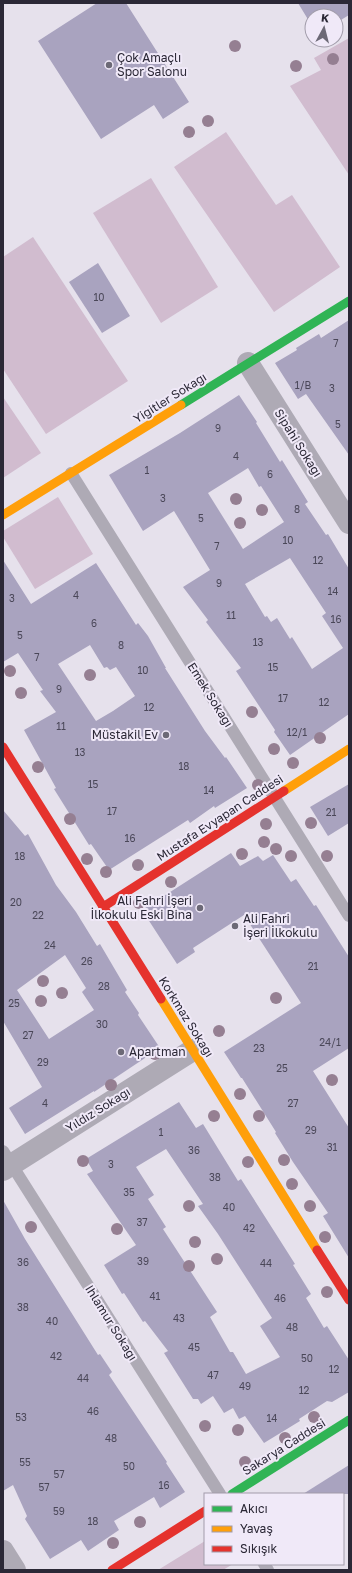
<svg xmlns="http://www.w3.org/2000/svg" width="352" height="1573" font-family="'Golos Text',sans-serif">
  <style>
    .green { fill: #d1bccf }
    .building { fill: #a9a3bf; fill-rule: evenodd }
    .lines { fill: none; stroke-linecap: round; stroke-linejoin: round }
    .lane { stroke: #aeaab5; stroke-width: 12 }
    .street { stroke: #aeaab5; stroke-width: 22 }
    .fast { stroke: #30b455; stroke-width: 9 }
    .slow { stroke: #ff9f0a; stroke-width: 9 }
    .jam { stroke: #e5322d; stroke-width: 9 }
    .tree { fill: #957f92 }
    .poi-dot { fill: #6c6976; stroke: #f0e9f8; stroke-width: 1.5 }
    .labels { text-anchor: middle; stroke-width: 4; stroke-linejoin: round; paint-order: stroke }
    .number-label { font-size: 10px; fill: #4a4758 }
    .poi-label { font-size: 12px; fill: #2b2836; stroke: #f0e9f8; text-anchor: start }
    .street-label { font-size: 12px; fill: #2b2836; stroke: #f0e9f8 }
  </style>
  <rect width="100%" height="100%" fill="#e6e1ec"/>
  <g class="green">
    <path d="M349 38V175L290 86 321 70 314 58Z"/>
    <path d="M226 132 276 205 292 195 340 267 274 312 174 167Z"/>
    <path d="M151 178 218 287 161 323 93 213Z"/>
    <path d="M33 237 128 381 46 434 3 369V257Z"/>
    <path d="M3 397 41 453 3 478Z"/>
    <path d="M58 497 93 554 35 589 3 537V531Z"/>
    <path d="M205 1541V1564H233L223 1570H158Z"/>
  </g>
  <g class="building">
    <path d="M97 3H126L189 102 163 119 154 105 101 139 38 41Z"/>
    <path d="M298 3H349V15L336 23V16H312V26Z"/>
    <path d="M98 263 130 316 102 333 69 282Z"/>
    <path d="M349 320V455L306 394 298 399 275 363 297 350 296 348 319 334 321 338Z"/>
    <path d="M239 395 257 422 256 423 280 462 282 460 308 502 305 504 326 535 328 534 349 569V714L290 755 274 732 275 730 236 671 241 668 206 622 208 620 183 587 210 570 174 511 143 531 109 475 180 433ZM248 468 259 487 261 486 284 522 243 549 208 493ZM290 558 326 613 322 616 343 648 312 669 292 637 290 639 277 618 271 622 267 616 265 617 245 584Z"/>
    <path d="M3 560 31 604 96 563 136 625 138 623 148 636 166 668H165L205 731 225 758 226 757 247 788 215 808 214 806 190 823 188 820 109 870 91 844 89 845 54 789 56 788 24 730 56 712 40 691 43 690 18 653 3 662ZM90 645 104 668 107 667 110 670 116 667 135 696 113 711 96 721 58 664Z"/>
    <path d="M349 784V823L328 836 310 807Z"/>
    <path d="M3 810 25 836 28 834 56 885 76 912 97 946 100 944 127 990 125 992 139 1013 138 1015 160 1048 94 1092V1091L25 1134 9 1108 42 1087 3 1021ZM65 955 86 988 82 992 94 1010 49 1039 17 990Z"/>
    <path d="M231 853 240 866 258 856 263 861 273 855 291 882 296 879 314 906 316 905 349 957V1048L313 1071 349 1128V1258L323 1216 328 1213 293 1162 275 1133 276 1132 242 1078H241L224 1052 301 1003 244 915 193 948 195 952 177 964 142 910Z"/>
    <path d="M179 1102 196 1128 203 1124 238 1181 241 1179 295 1264 293 1265 311 1294 306 1298 324 1328 327 1326 349 1360V1392L332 1402 327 1401 299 1419 300 1421 264 1443 245 1416 239 1419 233 1408 224 1413 213 1396 201 1404 198 1399H193L164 1353 168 1351 145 1321 143 1322 124 1293 122 1294 104 1265 136 1245 87 1174 93 1171 86 1159ZM166 1149 203 1204 198 1206 218 1234 272 1318 260 1326 280 1357 246 1374 233 1352H230L210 1317 217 1312 163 1229 166 1227 148 1199 154 1195 136 1167Z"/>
    <path d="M3 1200 25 1239 98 1355 100 1354 112 1372 109 1375 167 1462 166 1463 185 1492 160 1508 154 1497 114 1521 119 1530 88 1551 81 1540 50 1559 25 1519 27 1516 13 1485 3 1491Z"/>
    <path d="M349 1465V1494H303Z"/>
  </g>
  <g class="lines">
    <g class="lane">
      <path d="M71 473 349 916"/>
      <path d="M3 1151 220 1494"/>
      <path d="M264 1564 268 1570"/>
    </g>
    <g class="street">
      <path d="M248 363 349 523"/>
      <path d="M3 1170 193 1050"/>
      <path d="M3 1551 15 1570"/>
    </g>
    <g class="fast">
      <path d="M181 405 349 301"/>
      <path d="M232 1494 349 1420"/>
    </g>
    <g class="slow">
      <path d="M3 515 181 405"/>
      <path d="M284 791 349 749"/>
      <path d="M161 999 317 1250"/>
    </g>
    <g class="jam">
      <path d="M3 747 161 999"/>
      <path d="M103 907 284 791"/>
      <path d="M317 1250 349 1300"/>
      <path d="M112 1570 205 1511"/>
    </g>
  </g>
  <g class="tree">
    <circle cx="235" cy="46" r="6"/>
    <circle cx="333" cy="59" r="6"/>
    <circle cx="296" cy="66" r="6"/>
    <circle cx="208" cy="121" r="6"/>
    <circle cx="189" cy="132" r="6"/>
    <circle cx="236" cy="499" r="6"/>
    <circle cx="262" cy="510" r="6"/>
    <circle cx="240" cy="523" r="6"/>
    <circle cx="10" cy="671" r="6"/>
    <circle cx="90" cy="675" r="6"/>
    <circle cx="21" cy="693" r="6"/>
    <circle cx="252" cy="712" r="6"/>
    <circle cx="320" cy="738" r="6"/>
    <circle cx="274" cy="749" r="6"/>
    <circle cx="293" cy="763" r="6"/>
    <circle cx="38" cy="767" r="6"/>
    <circle cx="258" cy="785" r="6"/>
    <circle cx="70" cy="819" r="6"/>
    <circle cx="311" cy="823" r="6"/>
    <circle cx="266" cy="824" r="6"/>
    <circle cx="264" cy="842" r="6"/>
    <circle cx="276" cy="849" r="6"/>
    <circle cx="242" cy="854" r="6"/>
    <circle cx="291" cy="856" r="6"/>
    <circle cx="327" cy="856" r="6"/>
    <circle cx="87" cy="859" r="6"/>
    <circle cx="138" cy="865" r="6"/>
    <circle cx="106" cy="872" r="6"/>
    <circle cx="171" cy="882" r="6"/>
    <circle cx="139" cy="903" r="6"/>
    <circle cx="43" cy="981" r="6"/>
    <circle cx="62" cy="993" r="6"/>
    <circle cx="276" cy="998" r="6"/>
    <circle cx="41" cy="1001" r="6"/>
    <circle cx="219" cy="1031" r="6"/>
    <circle cx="155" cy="1054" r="6"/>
    <circle cx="332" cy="1080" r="6"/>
    <circle cx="111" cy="1085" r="6"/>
    <circle cx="240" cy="1094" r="6"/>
    <circle cx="214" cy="1116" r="6"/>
    <circle cx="259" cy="1116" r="6"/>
    <circle cx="284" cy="1160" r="6"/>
    <circle cx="83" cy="1161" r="6"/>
    <circle cx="248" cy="1162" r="6"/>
    <circle cx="292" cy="1184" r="6"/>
    <circle cx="189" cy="1206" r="6"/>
    <circle cx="310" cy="1206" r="6"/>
    <circle cx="31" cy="1227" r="6"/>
    <circle cx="117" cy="1229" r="6"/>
    <circle cx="325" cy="1237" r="6"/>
    <circle cx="195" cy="1242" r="6"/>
    <circle cx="217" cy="1259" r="6"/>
    <circle cx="189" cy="1266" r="6"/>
    <circle cx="327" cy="1292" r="6"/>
    <circle cx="314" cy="1417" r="6"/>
    <circle cx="205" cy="1426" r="6"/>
    <circle cx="238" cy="1430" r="6"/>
    <circle cx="285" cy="1438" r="6"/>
    <circle cx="245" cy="1462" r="6"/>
    <circle cx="140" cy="1522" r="6"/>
    <circle cx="113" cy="1543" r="6"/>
  </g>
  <g class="poi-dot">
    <circle cx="109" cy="65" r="4"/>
    <circle cx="166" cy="735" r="4"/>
    <circle cx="200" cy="908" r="4"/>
    <circle cx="235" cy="926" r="4"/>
    <circle cx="121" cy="1052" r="4"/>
  </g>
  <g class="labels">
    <g class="number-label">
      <text x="99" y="301">10</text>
      <text x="336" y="347">7</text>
      <text x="303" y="389">1/B</text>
      <text x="332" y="392">3</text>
      <text x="338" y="428">5</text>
      <text x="218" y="432">9</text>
      <text x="236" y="460">4</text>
      <text x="147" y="474">1</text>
      <text x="270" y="478">6</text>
      <text x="163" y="502">3</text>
      <text x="297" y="513">8</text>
      <text x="201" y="522">5</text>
      <text x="288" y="544">10</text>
      <text x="217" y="550">7</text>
      <text x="318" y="564">12</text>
      <text x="219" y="587">9</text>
      <text x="333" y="595">14</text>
      <text x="76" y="599">4</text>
      <text x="12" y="602">3</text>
      <text x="231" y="619">11</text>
      <text x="336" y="623">16</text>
      <text x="94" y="627">6</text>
      <text x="20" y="639">5</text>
      <text x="258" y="646">13</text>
      <text x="121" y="649">8</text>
      <text x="37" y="661">7</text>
      <text x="273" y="671">15</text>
      <text x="143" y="674">10</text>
      <text x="59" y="693">9</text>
      <text x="283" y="702">17</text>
      <text x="324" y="706">12</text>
      <text x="149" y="711">12</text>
      <text x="61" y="730">11</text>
      <text x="297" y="736">12/1</text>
      <text x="80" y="756">13</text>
      <text x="184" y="770">18</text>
      <text x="93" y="788">15</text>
      <text x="209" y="794">14</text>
      <text x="112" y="815">17</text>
      <text x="331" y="816">21</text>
      <text x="130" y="842">16</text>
      <text x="20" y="860">18</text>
      <text x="16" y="906">20</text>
      <text x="38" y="919">22</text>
      <text x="50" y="949">24</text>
      <text x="87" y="965">26</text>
      <text x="313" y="970">21</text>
      <text x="104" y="990">28</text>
      <text x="14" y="1007">25</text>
      <text x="102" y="1028">30</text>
      <text x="28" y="1039">27</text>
      <text x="330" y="1046">24/1</text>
      <text x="259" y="1052">23</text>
      <text x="43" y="1066">29</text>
      <text x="282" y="1072">25</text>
      <text x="45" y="1107">4</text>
      <text x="293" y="1107">27</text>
      <text x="311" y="1134">29</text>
      <text x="161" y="1136">1</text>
      <text x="332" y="1151">31</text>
      <text x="194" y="1154">36</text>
      <text x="111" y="1168">3</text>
      <text x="215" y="1181">38</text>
      <text x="129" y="1196">35</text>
      <text x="229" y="1211">40</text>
      <text x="142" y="1226">37</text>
      <text x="249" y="1232">42</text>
      <text x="143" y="1265">39</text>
      <text x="23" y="1266">36</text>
      <text x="266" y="1267">44</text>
      <text x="155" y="1300">41</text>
      <text x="280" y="1302">46</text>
      <text x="23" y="1311">38</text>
      <text x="179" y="1322">43</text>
      <text x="52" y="1325">40</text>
      <text x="292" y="1331">48</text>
      <text x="194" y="1351">45</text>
      <text x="56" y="1360">42</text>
      <text x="307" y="1362">50</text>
      <text x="334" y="1373">12</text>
      <text x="213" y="1379">47</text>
      <text x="83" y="1382">44</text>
      <text x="245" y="1390">49</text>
      <text x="304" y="1394">12</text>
      <text x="93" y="1415">46</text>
      <text x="21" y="1421">53</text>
      <text x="272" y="1422">14</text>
      <text x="111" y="1442">48</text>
      <text x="25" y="1466">55</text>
      <text x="129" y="1470">50</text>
      <text x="59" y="1478">57</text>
      <text x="164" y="1489">16</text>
      <text x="44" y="1491">57</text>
      <text x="59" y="1515">59</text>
      <text x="93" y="1525">18</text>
    </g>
    <g class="poi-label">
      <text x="117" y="62">Çok Amaçlı<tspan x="117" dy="14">Spor Salonu</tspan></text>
      <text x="158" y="739" text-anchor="end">Müstakil Ev</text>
      <text x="192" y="905" text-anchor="end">Ali Fahri İşeri<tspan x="192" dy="14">İlkokulu Eski Bina</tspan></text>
      <text x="243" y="923">Ali Fahri<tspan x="243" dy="14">İşeri İlkokulu</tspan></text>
      <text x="129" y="1056">Apartman</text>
    </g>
    <g class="street-label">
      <text transform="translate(170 398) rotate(-32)" y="4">Yiğitler Sokağı</text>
      <text transform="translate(298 443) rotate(58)" y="4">Sipahi Sokağı</text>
      <text transform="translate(210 695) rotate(58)" y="4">Emek Sokağı</text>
      <text transform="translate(220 818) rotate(-33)" y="4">Mustafa Evyapan Caddesi</text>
      <text transform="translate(186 1017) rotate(58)" y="4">Korkmaz Sokağı</text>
      <text transform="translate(98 1110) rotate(-32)" y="4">Yıldız Sokağı</text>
      <text transform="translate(111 1323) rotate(58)" y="4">Ihlamur Sokağı</text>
      <text transform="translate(284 1447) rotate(-32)" y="4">Sakarya Caddesi</text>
    </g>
  </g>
  <rect width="352" height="1573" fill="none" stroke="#2b2836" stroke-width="8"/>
  <rect x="204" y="1493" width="140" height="72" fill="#f0e9f8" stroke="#a19caa"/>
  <rect x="212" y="1506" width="20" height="6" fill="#30b455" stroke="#a19caa"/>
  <text x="240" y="1513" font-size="12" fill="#2b2836">Akıcı</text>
  <rect x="212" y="1526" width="20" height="6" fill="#ff9f0a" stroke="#a19caa"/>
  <text x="240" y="1533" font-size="12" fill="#2b2836">Yavaş</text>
  <rect x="212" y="1546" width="20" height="6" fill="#e5322d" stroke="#a19caa"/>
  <text x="240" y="1553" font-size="12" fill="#2b2836">Sıkışık</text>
  <g transform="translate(324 28) rotate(7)"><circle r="19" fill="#f0e9f8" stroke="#a19caa"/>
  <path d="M0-3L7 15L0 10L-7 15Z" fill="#6c6976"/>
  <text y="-6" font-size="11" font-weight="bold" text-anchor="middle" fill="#2b2836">K</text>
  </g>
</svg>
